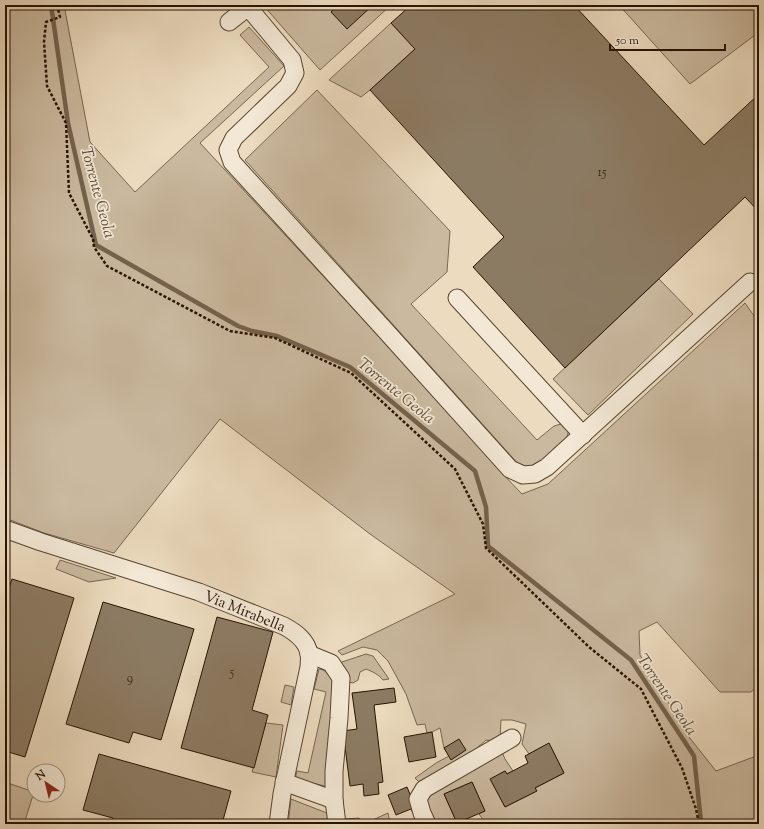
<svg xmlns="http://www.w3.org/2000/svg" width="764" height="829" font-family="'Sorts Mill Goudy',serif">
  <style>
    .green { fill: #cab99f; stroke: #786650 }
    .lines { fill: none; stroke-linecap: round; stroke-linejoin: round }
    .stream { stroke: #74624c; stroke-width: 4.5 }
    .building { fill: #8c7b63; stroke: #251300 }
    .minor-casing { stroke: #574530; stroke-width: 19 }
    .path { stroke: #251300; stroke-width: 2.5; stroke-dasharray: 3 2; stroke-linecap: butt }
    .minor { stroke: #f3e8d5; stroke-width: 17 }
    .labels { text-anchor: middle; stroke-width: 3.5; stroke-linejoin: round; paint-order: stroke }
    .number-label { font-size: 13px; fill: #3f2d19 }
    .street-label { font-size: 15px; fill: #251300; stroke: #f3e8d5 }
    .water-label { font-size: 16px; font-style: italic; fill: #604e39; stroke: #f3e8d5 }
  </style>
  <rect width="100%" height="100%" fill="#ecdbbf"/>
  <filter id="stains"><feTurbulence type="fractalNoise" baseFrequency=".005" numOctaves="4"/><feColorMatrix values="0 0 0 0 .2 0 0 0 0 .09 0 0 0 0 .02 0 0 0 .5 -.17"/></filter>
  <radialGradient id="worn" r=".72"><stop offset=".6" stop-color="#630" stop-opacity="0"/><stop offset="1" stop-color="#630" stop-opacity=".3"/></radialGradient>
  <g class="green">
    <path d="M5 5H64L90 142 135 192 269 67 240 35 249 27 284 66 200 143 447 410 498 469 522 494 548 484 745 303 759 323V685L751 692H720L657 622 639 631 640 655 689 737 716 771 759 755V824H486L479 814 485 811 472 782 444 794 457 823 455 824H434L425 798 502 752 505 759 513 771 507 774 505 771 491 779 505 807 536 791 535 788 564 773 549 744 529 754 522 744 526 724 512 720H501L500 738 495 741 486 740 477 748 473 755 421 784 415 778 436 763 449 756 444 748 440 728 432 732 427 733 425 724 417 725 406 694 388 661 377 650 363 647 342 655 338 651 455 594 370 534 220 419 114 553 44 533 5 518Z"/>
    <path d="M263 5H391L320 70Z"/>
    <path d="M619 5H759V32L690 84Z"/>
    <path d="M391 23 415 49 370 90 361 97 329 80Z"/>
    <path d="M317 90 450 231 447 272 411 304 537 440 554 426 561 424 569 428 567 438 534 469 521 467 245 160Z"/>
    <path d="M659 279 693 314 588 415 553 379Z"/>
    <path d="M60 560 116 578 89 582 56 569Z"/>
    <path d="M366 654 373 656 389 679 383 680C378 674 373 672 366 669L360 672 358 680 353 683 348 682 339 663Z"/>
    <path d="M319 669 323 670 334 678 329 787 295 779 297 771 308 773 326 692 314 689Z"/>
    <path d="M285 685 294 687 291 705 281 702Z"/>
    <path d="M266 723 283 725 276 777 252 772Z"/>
    <path d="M5 782 34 792 24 824H5Z"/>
    <path d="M291 799 332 815 333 824H288Z"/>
    <path d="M388 813 390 824H344L345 819 359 818 364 824Z"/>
  </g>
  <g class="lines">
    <path class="stream" d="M51 5 68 123 96 245 238 326 252 331 277 336 350 367 475 471 486 507 488 546 631 660 694 756 701 822 703 824"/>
  </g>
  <g class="building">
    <path d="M338 5H373L347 29 331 12Z"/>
    <path d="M411 5H574L704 145 759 94V212L745 197 565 368 473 267 504 237 370 90 415 49 391 23Z"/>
    <path d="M12 579 74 598 25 757 5 751V600Z"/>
    <path d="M103 602 194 629 161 740 133 732 129 743 66 724Z"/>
    <path d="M217 617 273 632 252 710 268 715 254 768 181 748Z"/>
    <path d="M394 688 396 702 374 705 383 782 378 783 379 794 364 796 363 784 350 786 343 731 357 729 352 693Z"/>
    <path d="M432 732 436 757 409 762 404 737Z"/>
    <path d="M459 739 466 750 451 760 444 748Z"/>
    <path d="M549 743 564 773 535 788 537 791 505 807 490 779 505 771 507 774 528 763 525 756Z"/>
    <path d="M99 754 231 791 222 824H112L113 818 83 810Z"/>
    <path d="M472 782 485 811 457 823 444 794Z"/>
    <path d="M407 787 417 811 413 813 411 809 396 815 388 795Z"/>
  </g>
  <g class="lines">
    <defs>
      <g id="minor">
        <path d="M247 5 248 7 292 60 295 73 288 86 234 138 228 150 232 162 384 329 510 469 523 475 535 474 547 467 750 282"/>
        <path d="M229 22 248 7"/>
        <path d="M457 298 583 435"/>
        <path d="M5 529 41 542 199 592 284 626C295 632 307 640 309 654 310 658 309 663 309 667L282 794 278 824"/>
        <path d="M309 654 331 663 341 678 339 718 334 771V800L337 824"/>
        <path d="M284 782 334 800"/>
        <path d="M427 824 422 813 418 799 424 789 512 738"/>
      </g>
    </defs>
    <use href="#minor" class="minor-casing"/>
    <path class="path" d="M57 5 60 17 46 22 44 42 47 86 66 123 69 193 93 239 94 247 107 266 230 331 275 338 351 373 455 469 483 524 486 548 589 647 641 689 682 768 696 809 699 824"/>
    <use href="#minor" class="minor"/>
  </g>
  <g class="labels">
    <g class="number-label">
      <text x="602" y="176">15</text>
      <text x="232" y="676">5</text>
      <text x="130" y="682">9</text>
    </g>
    <g class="street-label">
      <text transform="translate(245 611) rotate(22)" y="5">Via Mirabella</text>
    </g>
    <g class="water-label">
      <text transform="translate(99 192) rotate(75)" y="6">Torrente Geola</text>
      <text transform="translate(397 390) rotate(39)" y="6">Torrente Geola</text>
      <text transform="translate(668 694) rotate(56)" y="6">Torrente Geola</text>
    </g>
  </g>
  <rect width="764" height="829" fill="none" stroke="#ecdbbf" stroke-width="20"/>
  <rect x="6" y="6" width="752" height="817" fill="none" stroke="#251300" stroke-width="2"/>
  <rect x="10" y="10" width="744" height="809" fill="none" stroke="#251300"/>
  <g transform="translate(46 783) rotate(325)"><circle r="19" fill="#f3e8d5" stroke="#a19380"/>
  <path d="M0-3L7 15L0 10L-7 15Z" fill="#8f2418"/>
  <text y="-6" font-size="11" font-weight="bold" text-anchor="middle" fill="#251300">N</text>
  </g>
  <path d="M610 44v6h115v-6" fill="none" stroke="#251300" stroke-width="2"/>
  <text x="616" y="44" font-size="12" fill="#251300" stroke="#f3e8d5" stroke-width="3" paint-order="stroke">50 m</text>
  <rect width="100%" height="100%" filter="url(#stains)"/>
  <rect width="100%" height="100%" fill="url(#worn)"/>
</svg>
